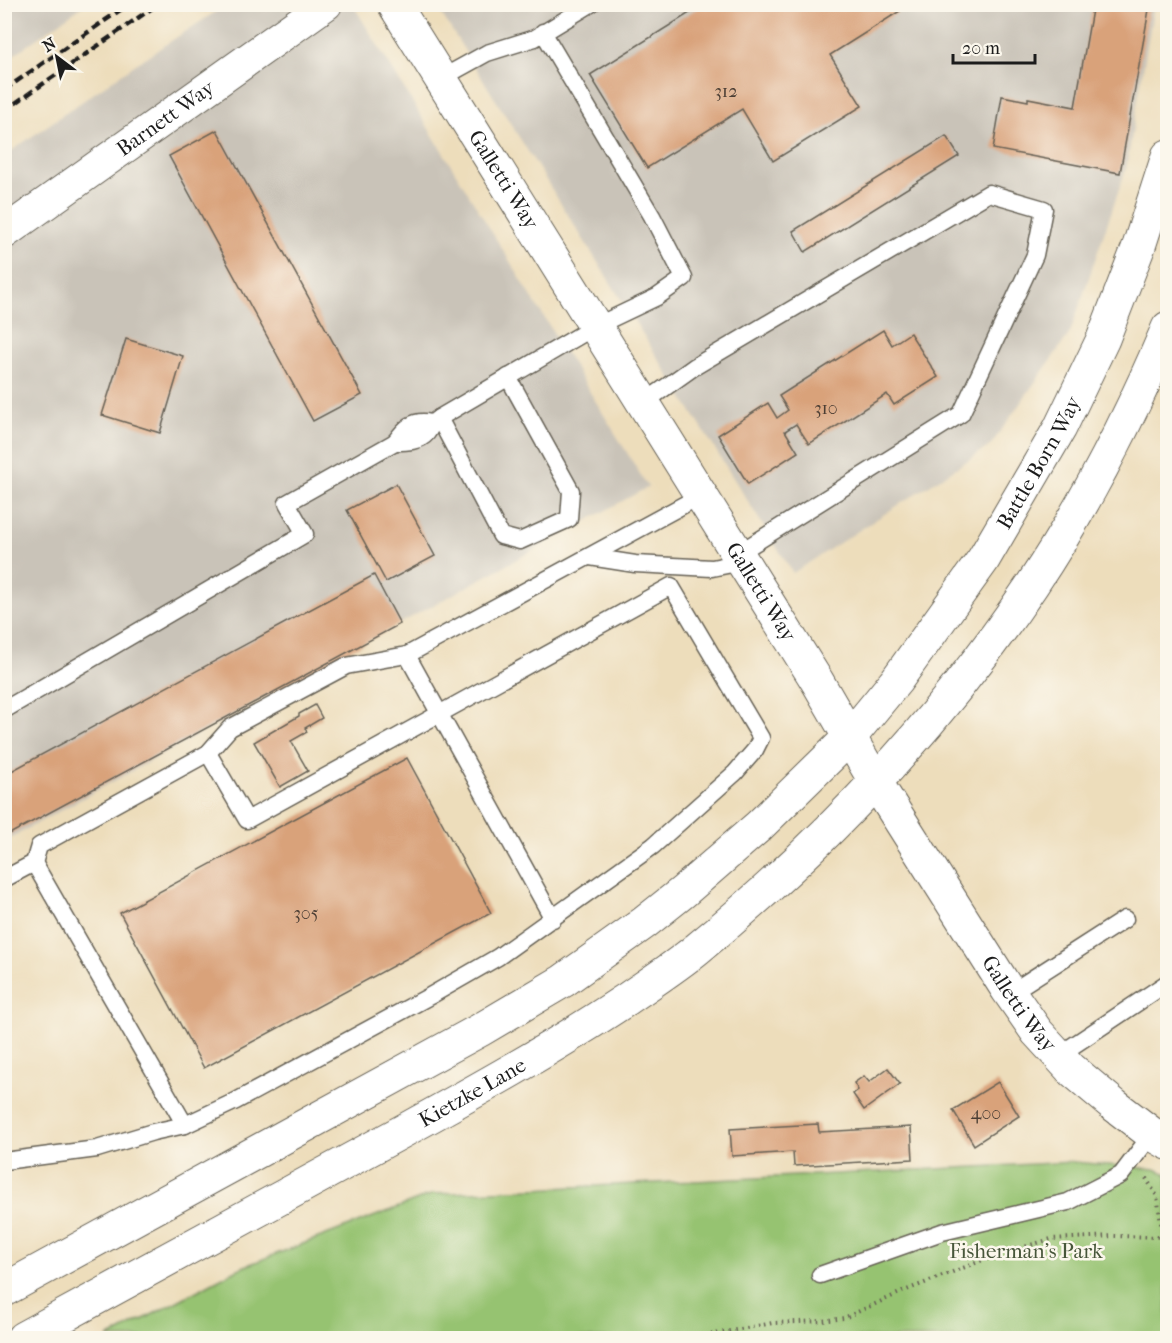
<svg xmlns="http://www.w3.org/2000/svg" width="1172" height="1343" font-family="'IM FELL French Canon',serif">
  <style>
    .industrial { fill: #c9c3b8 }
    .green { fill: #96c371; stroke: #597046; stroke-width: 1.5 }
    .building { fill: #d9a27a }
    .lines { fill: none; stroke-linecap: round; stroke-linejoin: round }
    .lane-casing { stroke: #656054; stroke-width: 19 }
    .street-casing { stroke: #656054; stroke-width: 34 }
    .secondary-casing { stroke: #656054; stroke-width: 35 }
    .path { stroke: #656054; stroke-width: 4; stroke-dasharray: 1.5 4.5; stroke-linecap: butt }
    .lane { stroke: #fff; stroke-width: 16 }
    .street { stroke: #fff; stroke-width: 32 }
    .secondary { stroke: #fff; stroke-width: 33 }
    .rail { stroke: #1c1c1c; stroke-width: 4.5; stroke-dasharray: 9 4.5; stroke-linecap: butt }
    .labels { text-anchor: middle; stroke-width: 5; stroke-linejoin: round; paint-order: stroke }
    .number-label { font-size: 18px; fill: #4b3e34 }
    .street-label { font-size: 21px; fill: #1c1c1c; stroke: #fbf7ec }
    .park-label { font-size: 21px; fill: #47563a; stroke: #fbf7ec }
  </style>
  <rect width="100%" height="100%" fill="#fbf7ec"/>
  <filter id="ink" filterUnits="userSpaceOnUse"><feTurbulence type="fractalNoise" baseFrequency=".0167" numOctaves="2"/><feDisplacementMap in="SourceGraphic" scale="12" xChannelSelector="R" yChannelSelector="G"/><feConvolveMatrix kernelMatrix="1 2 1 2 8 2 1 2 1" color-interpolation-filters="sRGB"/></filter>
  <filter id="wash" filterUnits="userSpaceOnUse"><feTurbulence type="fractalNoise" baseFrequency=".008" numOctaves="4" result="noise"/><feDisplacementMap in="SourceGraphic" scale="24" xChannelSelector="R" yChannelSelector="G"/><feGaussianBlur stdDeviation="1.35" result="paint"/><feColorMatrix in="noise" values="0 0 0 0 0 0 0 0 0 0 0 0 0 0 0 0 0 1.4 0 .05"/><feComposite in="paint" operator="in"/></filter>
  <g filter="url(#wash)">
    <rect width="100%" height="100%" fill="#edddbb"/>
    <g class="industrial">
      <path d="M5 4H84V5L5 61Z"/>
      <path d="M226 5H353L648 487 5 841 4 156 133 66Z"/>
      <path d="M436 5H1154L1126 169 1070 333 990 446 793 573Z"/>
    </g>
    <path class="green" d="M1074 1162 1155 1169 1167 1174V1338H108L240 1268 433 1194Z"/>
    <g id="blocks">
      <g class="building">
        <path d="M704 4H911L830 55 862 106 773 161 742 109 647 168 590 75Z"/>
        <path d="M1093 4H1150L1120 173 993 149 1002 96 1028 101V98L1075 107Z"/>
        <path d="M217 130 362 395 313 421 169 156Z"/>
        <path d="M946 136 959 156 805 252 793 231Z"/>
        <path d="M883 330 892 345 910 333 938 377 894 405 887 394 809 444 796 424 785 431 798 452 748 484 718 435 768 403 777 418 788 410 779 396Z"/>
        <path d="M126 339 183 356 160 433 102 415Z"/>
        <path d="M396 484 435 556 386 582 347 510Z"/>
        <path d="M374 575 400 624 4 837V775Z"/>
        <path d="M315 705 322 718 305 728 307 732 291 741 308 771 280 787 254 742 299 716V714Z"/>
        <path d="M407 758 491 913 204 1068 120 913Z"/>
        <path d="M888 1068 900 1084 864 1110 853 1094 858 1090 854 1083 864 1076 869 1082Z"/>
        <path d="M998 1082 1019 1116 974 1145 953 1110Z"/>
        <path d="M818 1124 819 1132 911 1127 913 1159 794 1166 793 1152 732 1156 730 1129Z"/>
      </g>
    </g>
  </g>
  <g filter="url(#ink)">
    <use href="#blocks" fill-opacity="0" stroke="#656054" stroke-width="1.5"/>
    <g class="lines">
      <defs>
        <g id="lane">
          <path d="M440 79 487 53 535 38 591 4"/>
          <path d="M642 404 694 367 989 193 1044 209 1035 255 961 414 737 554"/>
          <path d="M439 418 501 536 520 541 569 519 571 491 508 377"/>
          <path d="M431 423C413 419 405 428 395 442 406 442 420 442 427 433 433 425 430 424 439 418L594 327 657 297 684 278 652 216 543 32"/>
          <path d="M590 557 635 564 712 568 742 562"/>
          <path d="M407 655 553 919"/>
          <path d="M4 710 305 534 287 503 395 442"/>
          <path d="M34 863 185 1125"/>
          <path d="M4 879 34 863 39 846 208 753 230 728 346 666 407 655 700 496"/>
          <path d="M1010 993 1125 919"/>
          <path d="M1059 1055 1167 983"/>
          <path d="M4 1161 97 1149 153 1132 185 1125 236 1101 430 996 498 957 653 846 735 773 755 750 761 738 671 586 247 820 208 753"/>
          <path d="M820 1275 942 1232 1068 1202 1121 1175 1152 1134"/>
        </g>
        <g id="street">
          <path id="s1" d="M4 233 326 4"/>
        </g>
        <g id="secondary">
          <path id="s2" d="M394 4 817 681 875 781 1007 989 1037 1032 1071 1069 1114 1105 1152 1134 1168 1143"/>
          <path id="s3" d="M4 1290 480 1030 563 981 644 923 683 892 759 826 850 737 896 681 983 560 1060 428 1103 339 1139 246 1168 156"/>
          <path id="s4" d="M23 1338C147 1271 271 1203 396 1135 474 1092 552 1049 627 999 650 983 675 967 697 949 824 845 940 722 1032 585 1086 504 1130 418 1168 328"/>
        </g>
      </defs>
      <use href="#lane" class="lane-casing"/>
      <use href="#street" class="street-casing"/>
      <use href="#secondary" class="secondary-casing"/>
      <g class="path">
        <path d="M1146 1178 1157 1196 1163 1237"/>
        <path d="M675 1338 708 1335 773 1323 822 1321 844 1318 904 1291 996 1255 1051 1239 1113 1236 1168 1237"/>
      </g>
      <use href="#lane" class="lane"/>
      <use href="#street" class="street"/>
      <use href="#secondary" class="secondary"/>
      <g class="rail">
        <path d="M4 90 129 4"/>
        <path d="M4 111 158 4"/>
      </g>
    </g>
  </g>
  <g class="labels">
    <g class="number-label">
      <text x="726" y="97">312</text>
      <text x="826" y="414">310</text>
      <text x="306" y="919">305</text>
      <text x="986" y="1119">400</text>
    </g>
    <g class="street-label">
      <text dy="7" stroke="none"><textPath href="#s1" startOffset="198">Barnett Way</textPath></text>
      <text dy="7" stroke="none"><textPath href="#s2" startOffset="207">Galletti Way</textPath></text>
      <text dy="7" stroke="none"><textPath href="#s3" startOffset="1350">Battle Born Way</textPath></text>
      <text dy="7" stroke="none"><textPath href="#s2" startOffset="693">Galletti Way</textPath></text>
      <text dy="7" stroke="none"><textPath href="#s2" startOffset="1179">Galletti Way</textPath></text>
      <text dy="7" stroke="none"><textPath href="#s4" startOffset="512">Kietzke Lane</textPath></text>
    </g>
    <g class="park-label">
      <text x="1026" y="1258">Fisherman's Park</text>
    </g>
  </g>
  <rect width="1172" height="1343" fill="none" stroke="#fbf7ec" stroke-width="24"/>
  <g transform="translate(57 57) rotate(328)" stroke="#fbf7ec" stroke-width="4.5" paint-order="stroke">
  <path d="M0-4.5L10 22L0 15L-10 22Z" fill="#1c1c1c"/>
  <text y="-9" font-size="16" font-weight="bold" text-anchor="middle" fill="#1c1c1c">N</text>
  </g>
  <path d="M953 54v9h82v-9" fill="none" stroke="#1c1c1c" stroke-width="3"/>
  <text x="962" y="54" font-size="18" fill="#1c1c1c" stroke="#fbf7ec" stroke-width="4.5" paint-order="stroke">20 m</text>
</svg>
